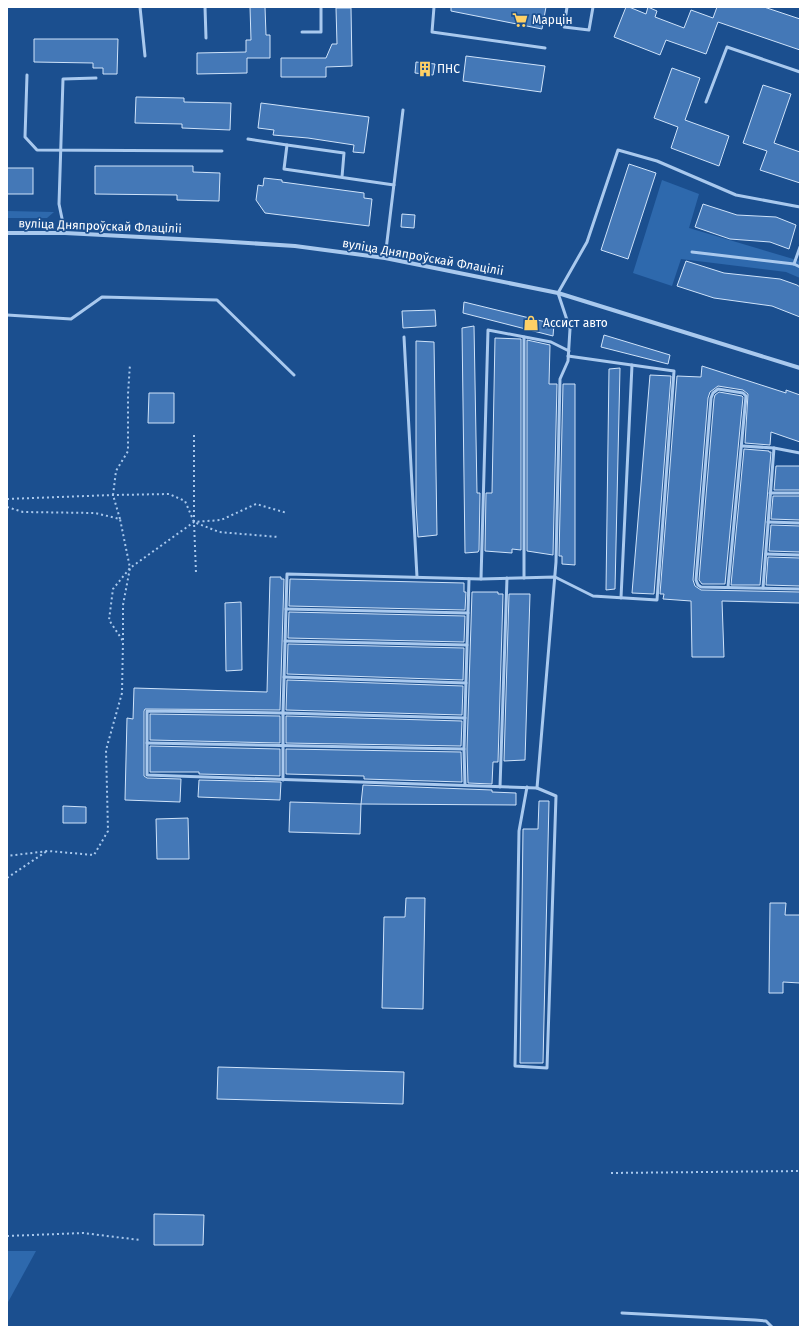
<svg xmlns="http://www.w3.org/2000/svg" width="807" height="1334" font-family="'Fira Sans',sans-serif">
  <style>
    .green { fill: #2e69ad }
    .building { fill: #4478b7; stroke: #cfe3fa }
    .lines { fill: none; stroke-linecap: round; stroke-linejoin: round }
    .path { stroke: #a9c9ee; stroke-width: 2; stroke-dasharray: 2 3; stroke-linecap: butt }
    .lane { stroke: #a9c9ee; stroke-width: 3 }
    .street { stroke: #a9c9ee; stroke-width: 4 }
    .labels { text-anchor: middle; stroke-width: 3.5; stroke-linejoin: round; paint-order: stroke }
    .poi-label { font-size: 12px; fill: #fff; stroke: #1b4f8f; text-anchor: start }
    .street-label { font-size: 12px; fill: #fff; stroke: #1b4f8f }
  </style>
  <rect width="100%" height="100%" fill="#1b4f8f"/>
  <g class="green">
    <path d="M662 180 699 194 689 228 800 261V278L786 272 681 259 672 286 633 273Z"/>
    <path d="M7 211 54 212 47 218H7Z"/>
    <path d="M7 1251H36L7 1304Z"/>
  </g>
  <g class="building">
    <path d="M250 7H265L266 35H270V58H247V73L197 74V53L246 52V40H251Z"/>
    <path d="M451 7H546L542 29 451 11Z"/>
    <path d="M626 7H629L646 14 648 7 657 11 655 17 684 28 691 10 713 18 717 7H764L800 19V50L718 22 706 54 666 40 660 55 614 37Z"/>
    <path d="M336 8H351L352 66 326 67V77H281V58H326L332 44H337Z"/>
    <path d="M34 39H118L117 74H103V68H93V63L34 62Z"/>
    <path d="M466 56 545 66 541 92 463 81Z"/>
    <path d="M416 62 435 64 433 75 415 73Z"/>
    <path d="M672 68 700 78 685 120 729 136 719 166 671 148 678 127 654 118Z"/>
    <path d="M763 85 791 94 774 143 800 152V183L760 170 767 151 743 143Z"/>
    <path d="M136 97 184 98V102L231 103 230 130 182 128V124L135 123Z"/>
    <path d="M261 103 369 117 364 153 353 152 354 145 308 138 273 135 274 130 258 128Z"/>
    <path d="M629 164 656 173 628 259 601 250Z"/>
    <path d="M95 166H193V172L220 173 219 201 177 200V195L95 194Z"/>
    <rect x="7" y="168" width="26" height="26"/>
    <path d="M264 178 282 180V182L364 193V198L372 199 369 226 265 213 256 200 258 185 263 186Z"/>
    <path d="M703 204 737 215 776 217 796 225 789 249 770 242 730 239 695 227Z"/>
    <path d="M402 214 415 215 414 228 401 227Z"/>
    <path d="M686 261 724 273 780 279 797 285 800 287V317L772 306 714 298 677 286Z"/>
    <path d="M464 302 554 324 553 336 463 313Z"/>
    <path d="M435 310 436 326 403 328 402 311Z"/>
    <path d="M474 326 477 493H480L479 550 478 552 465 553 462 328Z"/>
    <path d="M604 335 670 355 668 364 601 347Z"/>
    <path d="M495 338 521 339V550L512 549V553L485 551 486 493H492Z"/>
    <path d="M527 340 550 345 549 384H557L553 555 527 551Z"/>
    <path d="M416 341 434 342 437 535 418 537 416 504Z"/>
    <path d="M702 366 786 393V390L800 395V442L771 432 770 445 745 443 748 394 743 390 718 386 710 392 708 398 693 580 695 586 701 590 800 592V603L722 601 724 657H692L691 601 663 599 664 594H660L677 376 701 377Z"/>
    <path d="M620 368 615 589 606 590 609 369Z"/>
    <path d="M650 375 671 376 654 594 632 593Z"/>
    <path d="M563 384H575V565L562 564V556H559Z"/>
    <path d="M719 392 742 396 743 397 725 584H702L699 580 714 399 715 395Z"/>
    <path d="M149 393H174V423H148Z"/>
    <path d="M744 449 769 451V452H771L760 585H731Z"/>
    <path d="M776 466H800V490H774Z"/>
    <path d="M773 496H800V520L771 519Z"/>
    <path d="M771 525 800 526V552L769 551Z"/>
    <path d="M768 557 800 558V586L766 585Z"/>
    <path d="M270 577H281V579H284L280 710 145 709 144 711V776L147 778 181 779 180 802 125 800 127 718 133 719 134 688 267 692Z"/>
    <path d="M290 579 464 583V592H466L465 610 289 606Z"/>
    <path d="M472 592H498V594H503L498 762H493L492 784 468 783 467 749Z"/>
    <path d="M509 594H530L525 760 504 761Z"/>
    <path d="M241 602 242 670 226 671 225 603Z"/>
    <path d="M289 612 465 616 464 642 288 638Z"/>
    <path d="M288 644 464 648 463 680 287 674Z"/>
    <path d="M287 680 463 686 462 715 286 710Z"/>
    <path d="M150 714 280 716V743L150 740Z"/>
    <path d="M286 716 462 721 461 746 286 743Z"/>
    <path d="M150 746 280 749V776L199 774V772H150Z"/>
    <path d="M286 749 461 752 462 782 364 779V776L286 774Z"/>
    <path d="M199 780 281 782 280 800 198 797Z"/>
    <path d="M363 785 492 790V792L516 793V805L361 804Z"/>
    <path d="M539 801H549L543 1063H520L523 829H538Z"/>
    <path d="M290 802 361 804 360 834 289 832Z"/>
    <path d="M63 806 86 807V823H63Z"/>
    <path d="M188 818 189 859H157L156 819Z"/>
    <path d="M406 898H425L423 1009 382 1008 384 917H405Z"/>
    <path d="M770 903H786L785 915H800V983L783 982V993H769Z"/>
    <path d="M218 1067 404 1072 403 1104 217 1099Z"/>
    <path d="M154 1214 204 1215 203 1245H154Z"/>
  </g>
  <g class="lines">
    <g class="path">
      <path d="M194 435V522L196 573"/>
      <path d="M7 499 113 495 169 494 185 501 194 522 219 532 278 537"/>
      <path d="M7 507 23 512 95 513 120 519 130 568 113 589 109 620 123 641 122 693 106 750 108 831 94 855 48 851 7 856"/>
      <path d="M120 519 113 495 116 471 128 451V394L130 364"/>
      <path d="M123 640V605L130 568 194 522 221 520 256 504 287 513"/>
      <path d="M7 878 47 851"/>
      <path d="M611 1173 800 1171"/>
      <path d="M7 1236 83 1233 140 1240"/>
    </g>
    <g class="lane">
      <path d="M140 7 145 56"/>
      <path d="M205 7 206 38"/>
      <path d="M434 7 432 32 545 48"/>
      <path d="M567 7 564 27 589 30 593 7"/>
      <path d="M302 32H321V7"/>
      <path d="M27 75 25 137 37 150 222 151"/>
      <path d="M706 102 727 47 800 72"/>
      <path d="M248 139 287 145"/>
      <path d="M342 177 344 153 287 145 284 169 394 185"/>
      <path d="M65 233 59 204 63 79 96 78"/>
      <path d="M692 252 794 264 800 267"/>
      <path d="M385 258 403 110"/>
      <path d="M794 264 800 247"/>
      <path d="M7 315 71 319 102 297 217 300 294 375"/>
      <path d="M404 337 417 577"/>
      <path d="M569 351 551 342 488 330 481 579 287 574 283 713 147 711V775L537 788 556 562 560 379 568 361 570 329 558 293 587 242 618 150 657 161 736 195 800 207"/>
      <path d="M742 446 774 448 800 453"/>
      <path d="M770 493H800"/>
      <path d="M768 522 800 523"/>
      <path d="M766 554 800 555"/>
      <path d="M524 578V337"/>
      <path d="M481 579 555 577 593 596 657 600 674 371 568 356"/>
      <path d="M728 587 746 396 743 393 718 389 713 393 711 398 696 580 698 585 701 587 800 589"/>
      <path d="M763 588 774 448"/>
      <path d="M621 598 632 365"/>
      <path d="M286 609 468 613"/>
      <path d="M285 641 467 645"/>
      <path d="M284 677 466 683"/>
      <path d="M147 743 464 749 465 785"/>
      <path d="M464 749 469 579"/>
      <path d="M283 780V713L465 718"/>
      <path d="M500 787 507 578"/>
      <path d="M527 787 519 831 515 1066 547 1068 556 796 537 788"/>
      <path d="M622 1313 755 1320 766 1321 772 1327"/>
    </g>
    <path class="street" d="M7 233H65L217 241 295 246 385 258 558 293 800 368"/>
  </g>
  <defs>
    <symbol id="supermarket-bare" viewBox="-9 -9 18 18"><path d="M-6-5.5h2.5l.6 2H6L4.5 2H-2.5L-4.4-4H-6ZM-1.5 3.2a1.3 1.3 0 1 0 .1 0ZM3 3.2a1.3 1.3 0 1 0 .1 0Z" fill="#ffd166" stroke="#1b4f8f" stroke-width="2.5" paint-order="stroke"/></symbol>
    <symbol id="building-bare" viewBox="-9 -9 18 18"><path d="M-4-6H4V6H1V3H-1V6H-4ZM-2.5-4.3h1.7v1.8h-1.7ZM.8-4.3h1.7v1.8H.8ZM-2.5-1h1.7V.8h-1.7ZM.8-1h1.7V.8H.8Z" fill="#ffd166" stroke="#1b4f8f" stroke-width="2.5" paint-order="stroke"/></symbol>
    <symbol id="shop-bare" viewBox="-9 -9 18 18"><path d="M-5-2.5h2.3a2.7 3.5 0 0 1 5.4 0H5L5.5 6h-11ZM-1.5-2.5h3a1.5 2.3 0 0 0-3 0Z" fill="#ffd166" stroke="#1b4f8f" stroke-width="2.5" paint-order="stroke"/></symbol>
  </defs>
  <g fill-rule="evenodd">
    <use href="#supermarket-bare" x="509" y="9" width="22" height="22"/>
    <use href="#building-bare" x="414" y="58" width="22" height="22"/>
    <use href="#shop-bare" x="520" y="312" width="22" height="22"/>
  </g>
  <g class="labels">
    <g class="poi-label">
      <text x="532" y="24">Марцін</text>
      <text x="437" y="73">ПНС</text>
      <text x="543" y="327">Ассист авто</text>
    </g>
    <g class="street-label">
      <text transform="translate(100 226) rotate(2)" y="4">вуліца Дняпроўскай Флаціліі</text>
      <text transform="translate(423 257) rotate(10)" y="4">вуліца Дняпроўскай Флаціліі</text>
    </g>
  </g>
  <rect width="807" height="1334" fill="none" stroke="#ffffff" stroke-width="16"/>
</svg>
